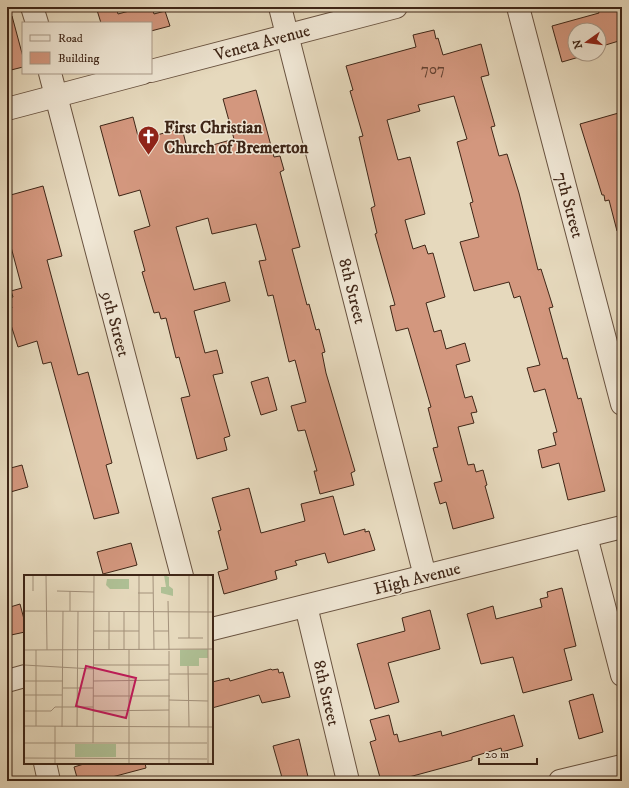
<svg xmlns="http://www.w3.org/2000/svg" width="629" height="788" font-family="'IM FELL DW Pica',serif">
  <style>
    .building { fill: #d3977e; stroke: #3f2617 }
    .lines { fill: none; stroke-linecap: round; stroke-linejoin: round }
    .minor-casing { stroke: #695340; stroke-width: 24 }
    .minor { stroke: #efe6d4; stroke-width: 22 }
    .labels { text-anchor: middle; stroke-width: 3; stroke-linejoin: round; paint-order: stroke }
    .number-label { font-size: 15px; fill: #644231 }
    .street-label { font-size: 17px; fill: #3f2617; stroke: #efe6d4 }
    .poi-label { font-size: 17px; font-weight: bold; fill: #3f2617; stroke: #efe6d4; text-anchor: start }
    .inset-road { fill: none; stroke: #a3917b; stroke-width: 1 }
    .view { fill: #c2185b; fill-opacity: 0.15; stroke: #c2185b; stroke-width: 2 }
    .inset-edge { fill: none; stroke: #3f2617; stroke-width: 2 }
  </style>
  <rect width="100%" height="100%" fill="#e6d9bd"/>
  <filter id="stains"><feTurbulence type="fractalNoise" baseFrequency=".005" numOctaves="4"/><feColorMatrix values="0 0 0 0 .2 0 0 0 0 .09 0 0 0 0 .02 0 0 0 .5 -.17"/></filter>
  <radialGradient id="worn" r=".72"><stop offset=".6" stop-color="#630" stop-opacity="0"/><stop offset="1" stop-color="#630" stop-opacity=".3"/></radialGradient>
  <g class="building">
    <path d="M96 7H116L118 14 144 7H152L154 14 165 11 170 26 151 31V23H101Z"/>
    <path d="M597 7H622V40L599 47V30H575V54L586 55 562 62 552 26 599 13Z"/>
    <path d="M7 16H12L23 57V67L7 71Z"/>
    <path d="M434 30 436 39 438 38 443 55 481 44 489 75 481 77 495 126 491 127 499 156 507 154 519 193 538 270 541 269 553 307 549 308 563 359 567 358 578 399 581 398 605 491 568 500 559 463 542 468 538 450 556 445 553 433 557 432 545 389 534 392 527 368 540 365 520 296 514 298 509 282 474 291 460 242 479 237 470 203 473 202 457 142 467 139 454 96 418 105 420 111 387 120 398 160 410 157 425 214 405 220 413 249 425 245 428 254 433 253 445 297 426 303 434 332 441 330 446 349 465 343 470 361 456 365 465 398 472 396 477 412 471 413 474 423 458 427 468 465 474 464 476 472 483 470 487 485 485 486 494 518 453 529 446 502 440 504 434 483 442 481 433 448 438 447 428 408 431 407 408 328 396 331 390 306 395 305 375 234 377 233 371 208 375 206 359 137 363 136 350 91 353 90 346 66 416 47 413 35Z"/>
    <path d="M256 90 274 157 280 156 284 170 280 172 300 247 292 249 307 305 309 304 316 330 319 329 325 352 322 353 326 373 355 471 351 473 354 485 320 494 314 471H317L305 430 298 431 291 406 306 402 295 360 289 362 273 295 268 296 259 261 266 260 256 224 212 234 208 218 176 227 194 290 225 282 230 301 194 311 205 353 217 350 223 373 213 375 230 436 224 438 227 450 197 459 181 398 190 396 179 357 176 358 166 318 161 319 159 312 154 313 142 272 145 271 134 231 150 226 140 190 119 196 100 126 133 117 139 140 182 128 188 152 234 139 223 99Z"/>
    <path d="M622 112V230L617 231 609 200 605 201 604 195H602L580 124Z"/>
    <path d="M43 186 62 256 47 260 78 375 88 372 112 463 106 465 119 513 94 519 51 362 43 364 37 341 18 347 11 325 7 326V309L12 308 9 298 13 297 11 291 22 288 7 232V196Z"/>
    <path d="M268 377 277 410 261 415 251 382Z"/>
    <path d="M22 465 28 487 7 493V469Z"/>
    <path d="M249 488 261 533 305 521 301 504 333 496 344 535 365 529V532L369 531 375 550 328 563 325 553 295 561 297 565 275 571 277 579 224 594 218 572 228 569 218 531 221 530 212 498Z"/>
    <path d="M131 543 137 565 103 574 97 552Z"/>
    <path d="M562 588 576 646 564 649 572 680 523 693 513 657 481 664 467 614 493 606 496 619 542 607 540 599 548 597 547 592Z"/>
    <path d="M20 604 25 623V632L11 635 10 632 7 633V608Z"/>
    <path d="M430 610 440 649 388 663 399 702 375 709 357 644 405 631 402 618Z"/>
    <path d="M271 669 272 670 278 669 279 673 283 672 290 697 262 703 259 695 212 708V682L229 678 230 681Z"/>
    <path d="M593 694 603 732 579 739 569 701Z"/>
    <path d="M389 715 394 735 397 734 399 742 441 731 442 736 514 715 523 746 502 752 501 748 472 757V760L409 777 410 781H381L370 742 376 740 370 720Z"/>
    <path d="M299 739 309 781H283L273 746Z"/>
    <path d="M87 763H145L146 768 97 781H78L74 767Z"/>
  </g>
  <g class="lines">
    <defs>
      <g id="minor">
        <path d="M32 7 37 23"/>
        <path d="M280 7 425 576"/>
        <path d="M518 7 622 404"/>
        <path d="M151 71 396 7"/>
        <path d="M50 73 182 576"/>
        <path d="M7 109 143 73"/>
        <path d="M586 536 622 675"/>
        <path d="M306 606 348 781"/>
        <path d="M212 629 622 527"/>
        <path d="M7 681 25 676"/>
        <path d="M45 763 49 781"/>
        <path d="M560 781 622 766"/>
      </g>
    </defs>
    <use href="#minor" class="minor-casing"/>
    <use href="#minor" class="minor"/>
  </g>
  <defs>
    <symbol id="church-pin" viewBox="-11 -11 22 30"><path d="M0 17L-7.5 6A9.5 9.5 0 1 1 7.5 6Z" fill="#8f2418" stroke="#efe6d4"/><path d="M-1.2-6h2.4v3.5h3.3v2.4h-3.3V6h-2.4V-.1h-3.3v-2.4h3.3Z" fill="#fff"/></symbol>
  </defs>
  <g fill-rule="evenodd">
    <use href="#church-pin" x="136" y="124" width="25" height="34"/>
  </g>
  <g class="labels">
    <g class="number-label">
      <text x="433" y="74">707</text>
    </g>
    <g class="street-label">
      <text transform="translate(262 42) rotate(-15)" y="6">Veneta Avenue</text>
      <text transform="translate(570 205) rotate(75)" y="6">7th Street</text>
      <text transform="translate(353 291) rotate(76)" y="6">8th Street</text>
      <text transform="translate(116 324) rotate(75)" y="6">9th Street</text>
      <text transform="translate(417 578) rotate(-14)" y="6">High Avenue</text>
      <text transform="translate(327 693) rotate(77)" y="6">8th Street</text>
    </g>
    <g class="poi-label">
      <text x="164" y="133">First Christian<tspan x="164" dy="20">Church of Bremerton</tspan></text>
    </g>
  </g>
  <g transform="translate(24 575)">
    <rect width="189" height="189" fill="#e6d9bd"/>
    <path d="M140 0 145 2V11L149 14V21L137 18V12H142ZM83 4H105V14H86L82 10ZM184 74V83H175V91H156V75ZM51 169H92V182H51Z" fill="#afc095"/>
    <path class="inset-road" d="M22 0 23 75M115 0V75M129 0 130 75M165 0V63M184 0V189M9 16V0M33 16 70 17M46 16V36M114 18H129M144 26 145 75M0 36 189 37M85 37V75M100 37V75M70 56H115M130 56H145M154 63H179M0 75 189 74M105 75V189M145 76V189M0 90 69 94M69 90H145M164 91 165 152M145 99H184M0 106H39M69 106 145 105M39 113H69M0 120H38M69 121H146M145 125 184 126M0 136H27L31 132H69M69 136 145 135M0 151 189 152M12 151V75M31 151V189M38 152 39 36M53 152 54 36M0 168H183M69 168 70 0M0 183 183 184"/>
    <path class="view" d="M62 91 112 103 102 143 52 131Z"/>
    <rect width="189" height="189" class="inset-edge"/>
  </g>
  <rect width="629" height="788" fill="none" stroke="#e6d9bd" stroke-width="24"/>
  <rect x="8" y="8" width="613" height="772" fill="none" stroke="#3f2617" stroke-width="2"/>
  <rect x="12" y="12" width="605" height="764" fill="none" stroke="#3f2617"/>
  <rect x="22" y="22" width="130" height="52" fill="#efe6d4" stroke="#a99988"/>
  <rect x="30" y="35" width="20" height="6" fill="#efe6d4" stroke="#a99988"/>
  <text x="58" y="42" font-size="12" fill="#3f2617">Road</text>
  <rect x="30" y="52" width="20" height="12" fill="#d3977e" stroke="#a99988"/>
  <text x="58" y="62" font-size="12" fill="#3f2617">Building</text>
  <g transform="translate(587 42) rotate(256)"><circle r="19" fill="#efe6d4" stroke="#a99988"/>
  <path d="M0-3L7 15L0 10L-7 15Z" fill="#8f2418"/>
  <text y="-6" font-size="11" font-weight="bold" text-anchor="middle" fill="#3f2617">N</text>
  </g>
  <path d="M479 758v6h58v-6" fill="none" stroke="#3f2617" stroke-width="2"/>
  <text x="485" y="758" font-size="12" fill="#3f2617" stroke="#efe6d4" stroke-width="3" paint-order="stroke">20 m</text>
  <rect width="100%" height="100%" filter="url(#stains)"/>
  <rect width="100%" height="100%" fill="url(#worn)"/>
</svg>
